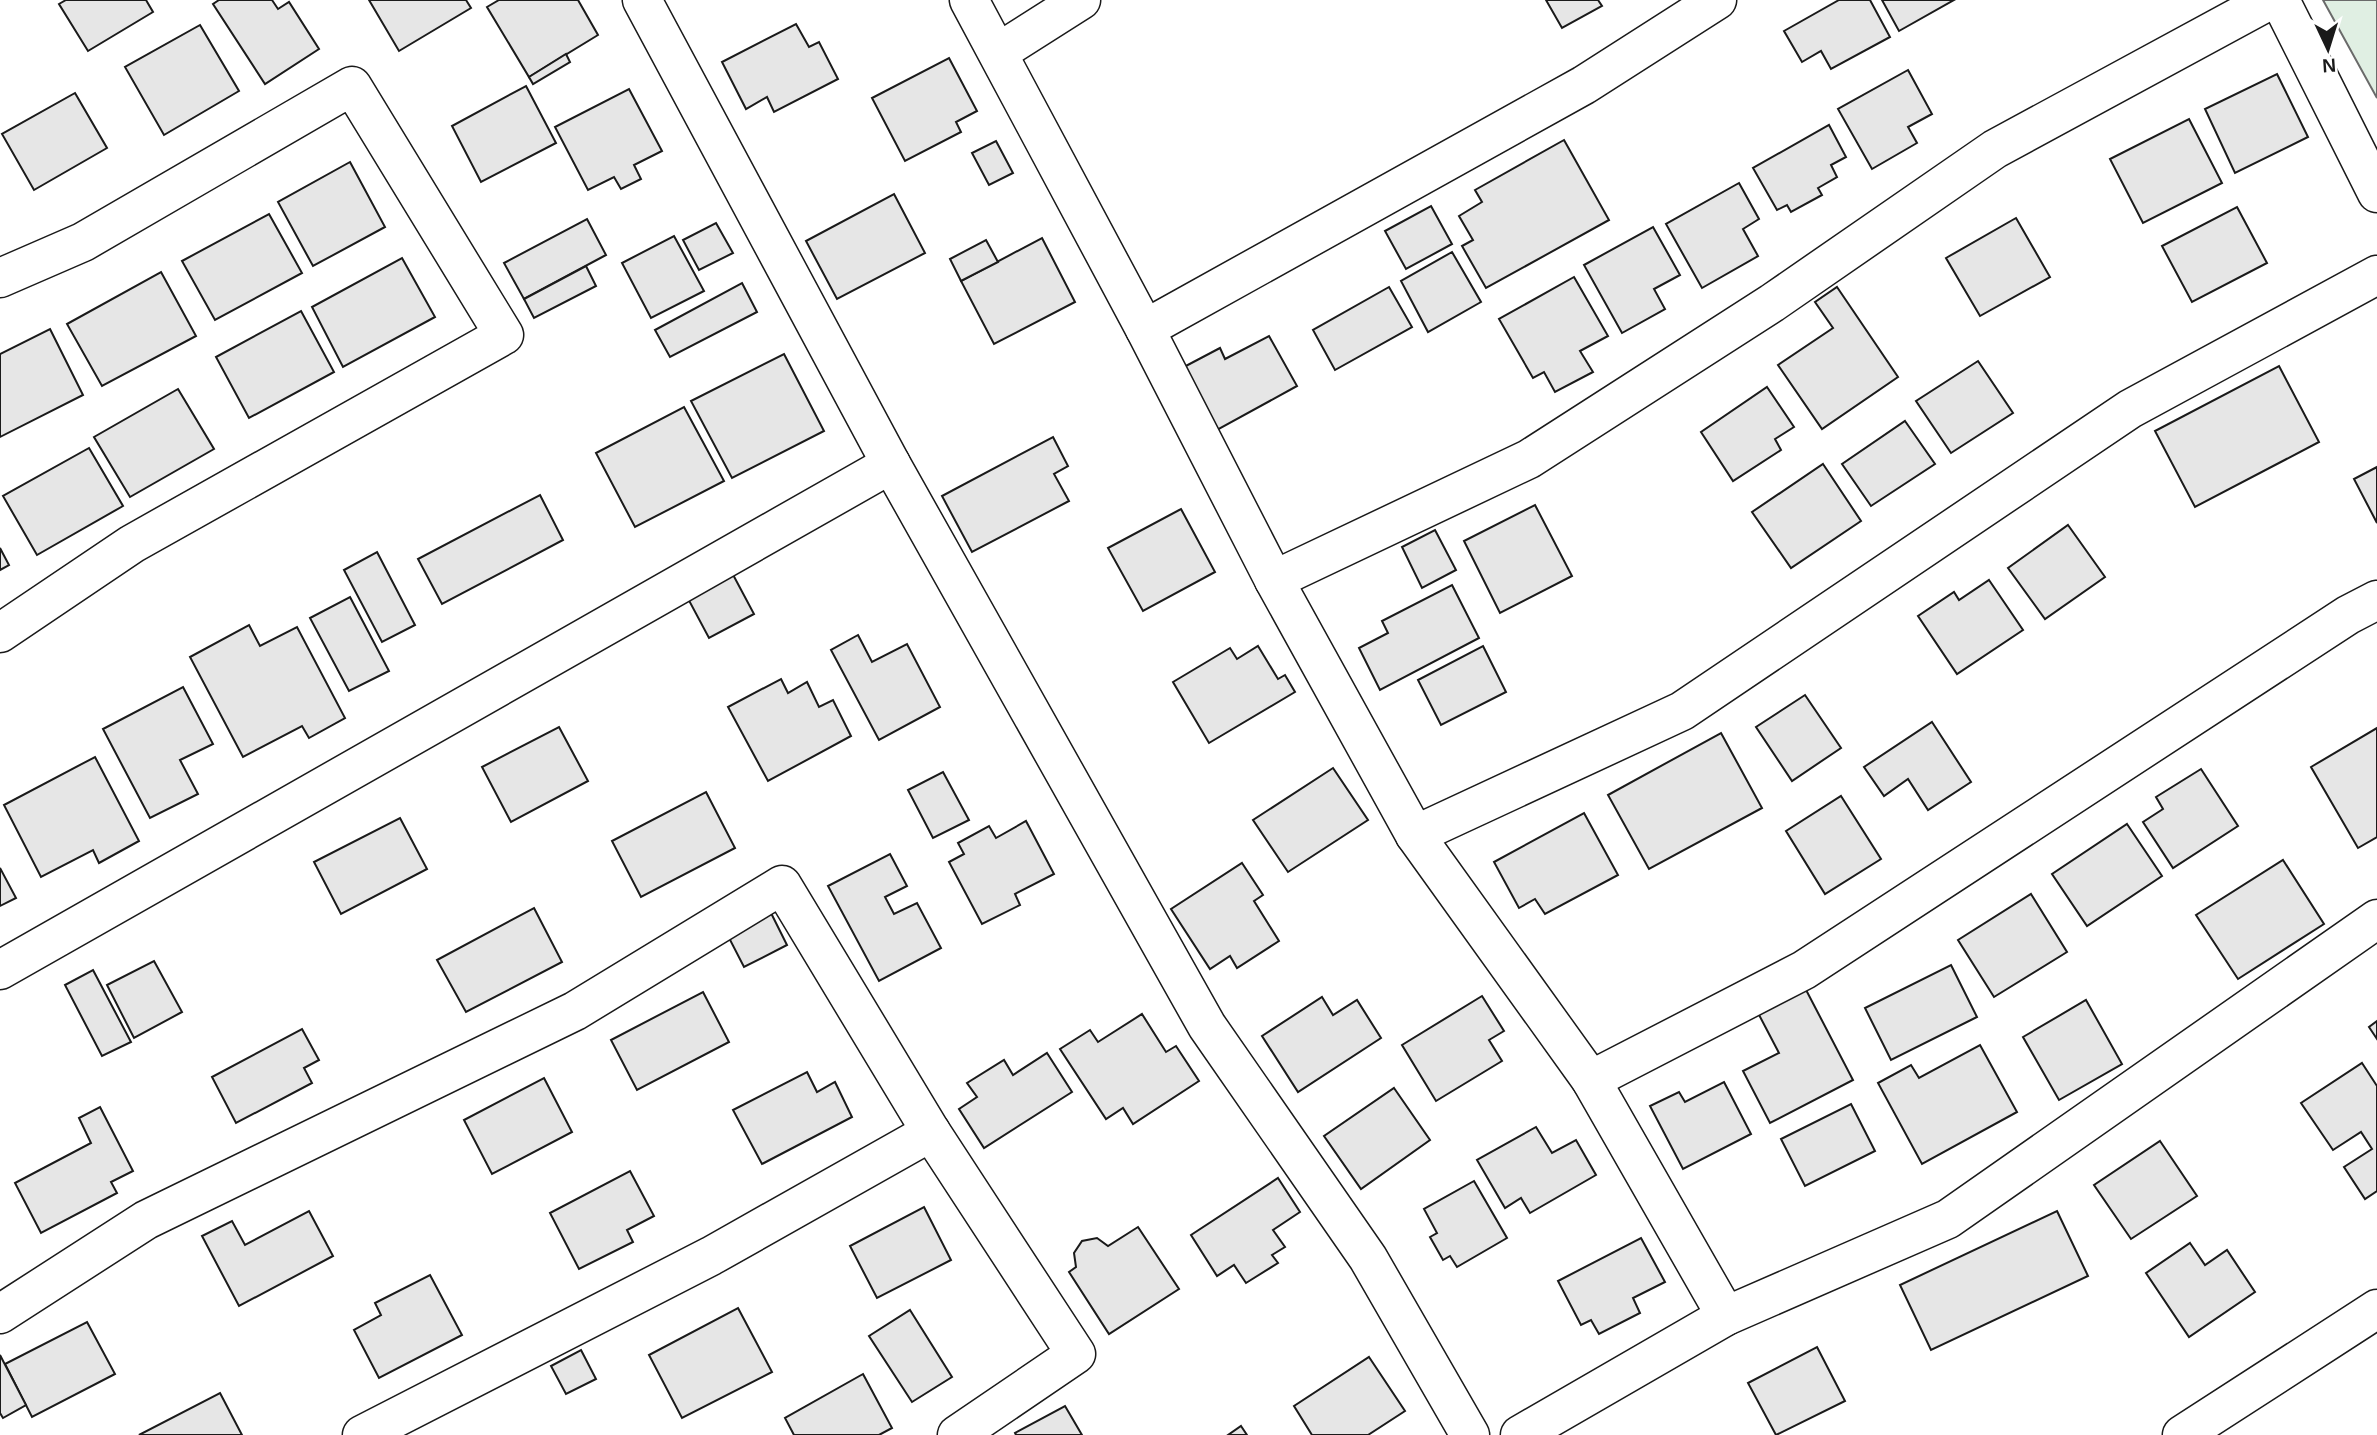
<svg xmlns="http://www.w3.org/2000/svg" width="2377" height="1435" font-family="Arial,sans-serif">
  <style>
    .green { fill: #e0efe3; stroke: #6a6a6a; stroke-width: 2 }
    .building { fill: #e6e6e6; stroke: #1a1a1a; stroke-width: 2 }
    .lines { fill: none; stroke-linecap: round; stroke-linejoin: round }
    .minor-casing { stroke: #1a1a1a; stroke-width: 41 }
    .minor { stroke: #fff; stroke-width: 38 }
  </style>
  <rect width="100%" height="100%" fill="#fff"/>
  <path class="green" d="M2323 0H2377V98Z"/>
  <g class="building">
    <path d="M66 0H146L153 12 88 51 59 4Z"/>
    <path d="M219 0H272L278 9 289 2 319 49 265 84 213 4Z"/>
    <path d="M369 0H466L471 8 399 51Z"/>
    <path d="M499 0H578L598 35 529 77 487 7Z"/>
    <path d="M1546 0H1598L1602 6 1562 28Z"/>
    <path d="M1839 0H1870L1890 37 1831 69 1821 51 1802 62 1784 31Z"/>
    <path d="M1882 0H1954L1899 31Z"/>
    <path d="M796 24 809 47 819 42 838 79 774 112 767 97 746 109 722 62Z"/>
    <path d="M200 25 239 91 164 135 125 67Z"/>
    <path d="M566 54 570 62 533 84 529 77Z"/>
    <path d="M949 58 977 111 956 122 961 132 905 161 872 98Z"/>
    <path d="M1908 70 1932 114 1908 127 1917 143 1872 169 1838 109Z"/>
    <path d="M2277 74 2308 137 2235 173 2205 109Z"/>
    <path d="M526 86 556 143 481 182 452 126Z"/>
    <path d="M629 89 662 151 634 165 641 179 621 189 614 177 588 190 555 127Z"/>
    <path d="M75 93 107 148 34 190 2 134Z"/>
    <path d="M2189 119 2222 183 2143 223 2110 159Z"/>
    <path d="M1829 125 1846 157 1831 165 1837 177 1818 188 1822 195 1791 212 1787 205 1777 210 1753 168Z"/>
    <path d="M1564 140 1609 220 1486 288 1462 246 1473 240 1459 216 1482 202 1475 190Z"/>
    <path d="M996 141 1013 173 989 185 972 153Z"/>
    <path d="M350 162 385 227 313 266 278 202Z"/>
    <path d="M1739 183 1759 219 1743 229 1758 256 1702 288 1666 224Z"/>
    <path d="M894 194 925 253 837 299 806 241Z"/>
    <path d="M1431 206 1452 244 1406 269 1385 231Z"/>
    <path d="M2237 207 2267 263 2192 302 2162 246Z"/>
    <path d="M269 214 302 273 215 320 182 261Z"/>
    <path d="M2016 218 2050 277 1980 316 1946 258Z"/>
    <path d="M587 219 606 255 524 299 504 263Z"/>
    <path d="M716 223 733 253 699 270 683 240Z"/>
    <path d="M1653 227 1680 275 1654 289 1665 309 1622 333 1584 265Z"/>
    <path d="M674 236 704 291 651 318 622 263Z"/>
    <path d="M1042 238 1075 302 994 344 961 281Z"/>
    <path d="M986 240 998 262 961 281 950 259Z"/>
    <path d="M1452 252 1481 302 1428 332 1401 281Z"/>
    <path d="M402 258 435 317 343 367 312 307Z"/>
    <path d="M586 266 596 286 534 318 524 299Z"/>
    <path d="M161 272 196 336 102 386 67 324Z"/>
    <path d="M1574 277 1608 336 1580 351 1593 372 1555 392 1544 372 1533 378 1499 319Z"/>
    <path d="M742 283 757 312 670 357 655 330Z"/>
    <path d="M1389 287 1412 327 1335 370 1313 330Z"/>
    <path d="M1837 287 1898 377 1822 429 1778 365 1833 328 1815 302Z"/>
    <path d="M301 311 334 372 249 418 216 357Z"/>
    <path d="M50 329 83 395 0 437V354Z"/>
    <path d="M1269 336 1297 386 1217 430 1182 368 1220 348 1225 359Z"/>
    <path d="M784 354 824 431 732 478 691 401Z"/>
    <path d="M1978 361 2013 413 1951 453 1916 401Z"/>
    <path d="M2279 366 2319 442 2195 507 2155 431Z"/>
    <path d="M1767 387 1794 427 1775 439 1781 450 1733 481 1701 432Z"/>
    <path d="M178 389 214 449 130 497 94 437Z"/>
    <path d="M684 407 724 481 635 527 596 453Z"/>
    <path d="M1905 421 1935 464 1871 506 1842 464Z"/>
    <path d="M1053 437 1068 466 1054 474 1069 501 972 552 942 496Z"/>
    <path d="M89 448 123 506 37 555 3 496Z"/>
    <path d="M1823 464 1861 521 1791 568 1752 512Z"/>
    <path d="M2377 467V523L2354 479Z"/>
    <path d="M540 495 563 540 442 604 418 559Z"/>
    <path d="M1535 505 1572 576 1500 613 1464 541Z"/>
    <path d="M1181 509 1215 572 1143 611 1108 548Z"/>
    <path d="M2068 525 2105 577 2045 619 2008 568Z"/>
    <path d="M1435 530 1456 570 1422 588 1402 547Z"/>
    <path d="M0 548 9 565 0 570Z"/>
    <path d="M377 552 415 625 382 642 344 570Z"/>
    <path d="M730 569 754 614 709 638 685 593Z"/>
    <path d="M1989 580 2023 630 1957 674 1918 616 1954 592 1959 600Z"/>
    <path d="M1452 585 1479 638 1380 690 1359 648 1388 633 1382 621Z"/>
    <path d="M350 597 389 671 349 691 310 618Z"/>
    <path d="M249 625 260 646 297 627 345 718 309 738 302 726 243 757 190 657Z"/>
    <path d="M858 635 872 662 907 644 940 707 879 740 831 650Z"/>
    <path d="M1258 646 1278 679 1285 675 1295 692 1209 743 1173 682 1230 648 1237 659Z"/>
    <path d="M1483 646 1506 692 1441 725 1418 680Z"/>
    <path d="M781 679 788 693 807 682 819 707 833 700 851 736 768 781 728 707Z"/>
    <path d="M183 687 213 744 180 760 198 794 150 818 103 729Z"/>
    <path d="M1805 695 1841 748 1792 781 1756 727Z"/>
    <path d="M1932 722 1971 782 1928 810 1908 779 1884 796 1864 767Z"/>
    <path d="M559 727 588 781 511 822 482 767Z"/>
    <path d="M2377 728V837L2358 848 2311 767Z"/>
    <path d="M1721 733 1762 808 1649 869 1608 795Z"/>
    <path d="M95 757 139 841 99 863 93 850 41 877 4 805Z"/>
    <path d="M1333 768 1368 820 1288 872 1253 820Z"/>
    <path d="M2201 769 2238 826 2173 868 2143 822 2163 809 2156 797Z"/>
    <path d="M943 772 969 820 933 838 908 790Z"/>
    <path d="M706 792 735 848 641 897 612 841Z"/>
    <path d="M1841 796 1881 859 1825 894 1786 831Z"/>
    <path d="M1584 813 1618 875 1545 914 1535 899 1519 908 1494 862Z"/>
    <path d="M400 818 427 869 341 914 314 862Z"/>
    <path d="M1026 821 1054 874 1015 894 1020 905 982 924 949 862 964 854 958 843 989 826 996 838Z"/>
    <path d="M2127 824 2162 876 2087 926 2052 874Z"/>
    <path d="M890 854 907 886 885 897 894 914 917 903 941 948 879 981 828 886Z"/>
    <path d="M2283 860 2324 924 2238 979 2196 915Z"/>
    <path d="M1242 863 1263 895 1254 901 1279 941 1237 968 1230 956 1210 969 1171 909Z"/>
    <path d="M0 868 16 898 0 906Z"/>
    <path d="M2031 894 2067 952 1994 997 1958 940Z"/>
    <path d="M534 908 562 962 466 1012 437 960Z"/>
    <path d="M770 911 787 945 744 967 727 934Z"/>
    <path d="M154 961 182 1012 134 1038 107 985Z"/>
    <path d="M1951 965 1977 1017 1891 1060 1865 1008Z"/>
    <path d="M93 970 131 1042 102 1056 65 985Z"/>
    <path d="M1804 986 1853 1080 1770 1123 1743 1071 1779 1053 1757 1011Z"/>
    <path d="M703 992 729 1042 637 1090 611 1040Z"/>
    <path d="M1482 996 1504 1031 1489 1040 1502 1061 1436 1101 1402 1045Z"/>
    <path d="M1322 997 1333 1015 1357 1000 1381 1038 1298 1092 1262 1036Z"/>
    <path d="M2086 1000 2122 1064 2059 1100 2023 1037Z"/>
    <path d="M1142 1014 1166 1052 1176 1046 1199 1081 1133 1124 1123 1108 1106 1119 1060 1049 1090 1030 1098 1042Z"/>
    <path d="M2377 1021V1039L2369 1027Z"/>
    <path d="M302 1029 319 1060 304 1068 312 1083 236 1123 212 1077Z"/>
    <path d="M1980 1045 2017 1112 1922 1164 1878 1083 1911 1065 1919 1078Z"/>
    <path d="M1047 1053 1072 1092 984 1148 959 1109 977 1097 967 1083 1004 1060 1013 1075Z"/>
    <path d="M2362 1063 2377 1086V1191L2365 1199 2344 1167 2372 1149 2361 1132 2333 1150 2301 1103Z"/>
    <path d="M807 1072 817 1092 835 1082 852 1117 762 1164 733 1110Z"/>
    <path d="M544 1078 572 1132 492 1174 464 1120Z"/>
    <path d="M1724 1082 1751 1134 1683 1169 1650 1106 1679 1092 1685 1102Z"/>
    <path d="M1394 1088 1430 1140 1361 1189 1324 1136Z"/>
    <path d="M1851 1104 1875 1151 1805 1186 1781 1139Z"/>
    <path d="M100 1107 133 1171 111 1182 117 1193 41 1233 15 1183 91 1143 79 1118Z"/>
    <path d="M1536 1127 1552 1153 1576 1140 1596 1175 1530 1213 1521 1198 1505 1208 1477 1160Z"/>
    <path d="M2160 1141 2197 1196 2131 1239 2094 1185Z"/>
    <path d="M630 1171 654 1216 627 1230 633 1242 579 1269 550 1213Z"/>
    <path d="M1278 1178 1300 1212 1273 1230 1285 1247 1272 1255 1278 1263 1246 1283 1234 1265 1217 1276 1191 1235Z"/>
    <path d="M1474 1181 1507 1238 1457 1267 1450 1256 1443 1260 1430 1237 1437 1233 1424 1209Z"/>
    <path d="M924 1207 951 1260 877 1298 850 1246Z"/>
    <path d="M309 1211 333 1256 239 1306 202 1236 232 1221 245 1245Z"/>
    <path d="M2057 1211 2088 1276 1931 1350 1900 1285Z"/>
    <path d="M1138 1227 1179 1289 1109 1334 1069 1272 1076 1267 1074 1253 1082 1241 1097 1238 1108 1246Z"/>
    <path d="M1641 1238 1665 1282 1633 1298 1640 1313 1599 1334 1591 1320 1581 1325 1558 1281Z"/>
    <path d="M2190 1243 2205 1265 2227 1250 2255 1292 2189 1337 2146 1273Z"/>
    <path d="M430 1275 462 1335 379 1378 354 1330 381 1315 375 1303Z"/>
    <path d="M738 1308 772 1372 682 1418 649 1355Z"/>
    <path d="M910 1310 952 1377 912 1402 869 1336Z"/>
    <path d="M87 1322 115 1374 32 1417 5 1364Z"/>
    <path d="M1817 1347 1845 1401 1776 1435 1748 1383Z"/>
    <path d="M581 1350 596 1379 566 1394 551 1366Z"/>
    <path d="M0 1355 26 1405 3 1418 0 1413Z"/>
    <path d="M1369 1357 1405 1411 1368 1435H1312L1294 1406Z"/>
    <path d="M863 1374 892 1428 879 1435H794L785 1418Z"/>
    <path d="M220 1393 242 1435H139Z"/>
    <path d="M1065 1406 1082 1435H1016L1015 1433Z"/>
    <path d="M1241 1426 1247 1435H1228Z"/>
  </g>
  <g class="lines">
    <defs>
      <g id="minor">
        <path d="M642 0 891 464 1207 1026 1368 1258 1470 1435"/>
        <path d="M969 0 1145 329 1274 580 1415 835 1591 1080 1726 1316"/>
        <path d="M2280 0 2377 193"/>
        <path d="M999 52 1081 0"/>
        <path d="M0 278 83 242 352 86 504 335 132 544 0 633"/>
        <path d="M1145 329 1584 85 1717 0"/>
        <path d="M1274 580 1529 459 1772 303 1995 149 2270 0"/>
        <path d="M1415 835 1682 711 2130 409 2377 275"/>
        <path d="M0 970 891 464"/>
        <path d="M1591 1080 1804 970 2348 615 2377 600"/>
        <path d="M0 1314 146 1220 575 1011 782 885 931 1132 1076 1354 957 1435"/>
        <path d="M362 1435 711 1256 931 1132"/>
        <path d="M1520 1435 1726 1316 1948 1219 2377 919"/>
        <path d="M2182 1435 2377 1309"/>
      </g>
    </defs>
    <use href="#minor" class="minor-casing"/>
    <use href="#minor" class="minor"/>
  </g>
  <g transform="translate(2328 49) rotate(176)" stroke="#ffffff" stroke-width="5" paint-order="stroke">
  <path d="M0-5L12 26L0 18L-12 26Z" fill="#1a1a1a"/>
  <text y="-10" font-size="19" font-weight="bold" text-anchor="middle" fill="#1a1a1a">N</text>
  </g>
</svg>
